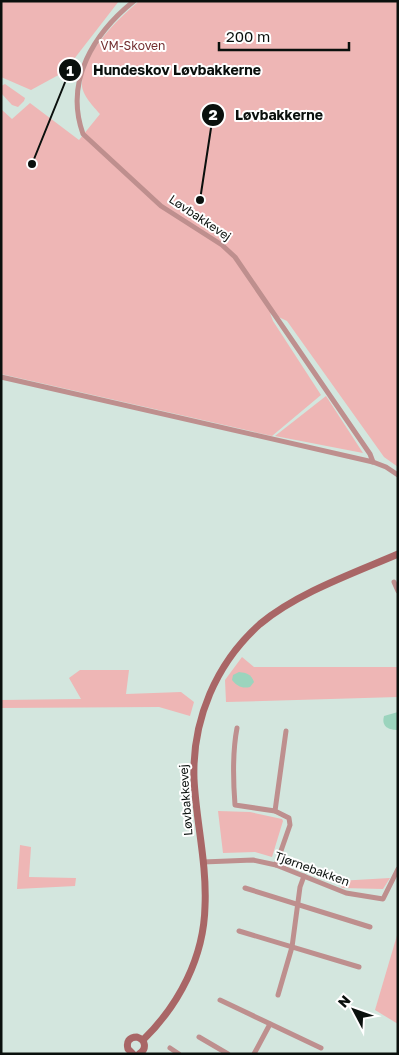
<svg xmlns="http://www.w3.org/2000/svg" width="399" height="1055" font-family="'Golos Text',sans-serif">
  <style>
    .green { fill: #eeb6b5 }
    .water { fill: #9bd4bd }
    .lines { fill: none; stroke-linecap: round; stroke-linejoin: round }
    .street { stroke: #be8f8e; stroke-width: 5 }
    .secondary { stroke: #a96666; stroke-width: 7 }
    .labels { text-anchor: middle; stroke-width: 4; stroke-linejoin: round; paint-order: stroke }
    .park-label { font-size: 12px; fill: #722e30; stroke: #fff }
    .street-label { font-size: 12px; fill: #0a100d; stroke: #fff }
    .leader { fill: none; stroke: #0a100d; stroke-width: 2 }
    .callout-dot { fill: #0a100d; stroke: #fff; stroke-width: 2 }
    .mark-label { font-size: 15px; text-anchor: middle; font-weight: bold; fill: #fff }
    .callout-label { font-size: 14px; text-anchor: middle; font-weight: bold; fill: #0a100d; stroke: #fff; stroke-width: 4; stroke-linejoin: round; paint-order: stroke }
  </style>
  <rect width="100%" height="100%" fill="#d3e6de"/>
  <g class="green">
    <path d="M1 1H119L64 72 31 90 1 77Z"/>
    <path d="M139 1H398V467L384 457 287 321 270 313 273 321 321 395 272 436 1 374V109L12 119 30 103 79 140 100 114C94 107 82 95 82 85 81 54 117 20 139 1Z"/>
    <path d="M5 84 25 98 24 101 18 107 12 105 1 93V86Z"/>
    <path d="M326 396 363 453 275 436Z"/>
    <path d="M242 657 254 667H398V697L226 702 225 680Z"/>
    <path d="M80 670H129L126 694 181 692 194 702 190 716 159 707 1 708V700L81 699 69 678Z"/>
    <path d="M218 811 250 812 282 819 283 821 272 857 255 852 223 853Z"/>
    <path d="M20 845 31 847 29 877 76 878 75 886 17 889Z"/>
    <path d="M390 878 383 889 342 888 338 881Z"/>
    <path d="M398 932V1024L375 1010Z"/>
  </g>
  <g class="water">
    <path d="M239 672C247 673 251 674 254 682L250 687C242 689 237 686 232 680L233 675Z"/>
    <path d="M398 712V730C389 730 381 727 384 716Z"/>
  </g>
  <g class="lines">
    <g class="street">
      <path d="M134 1C94 33 64 81 83 134L161 206 222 245 235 257 370 454 373 462"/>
      <path d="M1 377 373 462 386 467 398 475"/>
      <path d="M394 582 398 591"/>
      <path d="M237 728C232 754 233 779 235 805L275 811 289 818 290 825 276 865"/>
      <path d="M275 811 286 731"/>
      <path d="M203 862 253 860 276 865 346 893 383 899 398 869"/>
      <path d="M245 888 370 927"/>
      <path d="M239 931 359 967"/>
      <path d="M278 995 292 947 300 887 304 876"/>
      <path d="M220 1000 321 1048"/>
      <path d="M199 1037 228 1054"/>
      <path d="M170 1048 179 1054"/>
      <path d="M254 1054 270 1024"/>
    </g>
    <g class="secondary">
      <path d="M143 1040C179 1005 204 957 205 906 207 863 196 821 194 779 192 720 216 663 260 624 297 593 354 573 398 554"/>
      <path d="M133 1054 128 1049C126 1042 129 1037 137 1037 146 1040 147 1049 139 1054"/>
    </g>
  </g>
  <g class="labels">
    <g class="park-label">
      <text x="133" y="50">VM-Skoven</text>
    </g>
    <g class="street-label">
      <text transform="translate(200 218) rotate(34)" y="4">Løvbakkevej</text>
      <text transform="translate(186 800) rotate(-94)" y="4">Løvbakkevej</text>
      <text transform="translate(312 869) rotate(20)" y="4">Tjørnebakken</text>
    </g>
  </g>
  <path class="leader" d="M32 164L70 70M200 200L213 115"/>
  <g class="callout-dot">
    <circle cx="32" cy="164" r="5"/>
    <circle cx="200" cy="200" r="5"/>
    <circle cx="70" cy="70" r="12"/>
    <circle cx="213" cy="115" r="12"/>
  </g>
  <g class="mark-label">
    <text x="70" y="76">1</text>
    <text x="213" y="120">2</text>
  </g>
  <g class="callout-label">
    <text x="177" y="75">Hundeskov Løvbakkerne</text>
    <text x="279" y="120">Løvbakkerne</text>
  </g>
  <rect width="399" height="1055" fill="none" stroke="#0a100d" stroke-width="5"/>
  <g transform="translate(354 1010) rotate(311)" stroke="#ffffff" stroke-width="4" paint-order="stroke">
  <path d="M0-4L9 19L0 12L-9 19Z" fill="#0a100d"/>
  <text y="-8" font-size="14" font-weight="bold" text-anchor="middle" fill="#0a100d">N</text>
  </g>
  <path d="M219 42v8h130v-8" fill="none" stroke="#0a100d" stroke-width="2.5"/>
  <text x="226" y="42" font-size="15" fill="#0a100d" stroke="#ffffff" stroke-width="4" paint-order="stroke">200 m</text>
</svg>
